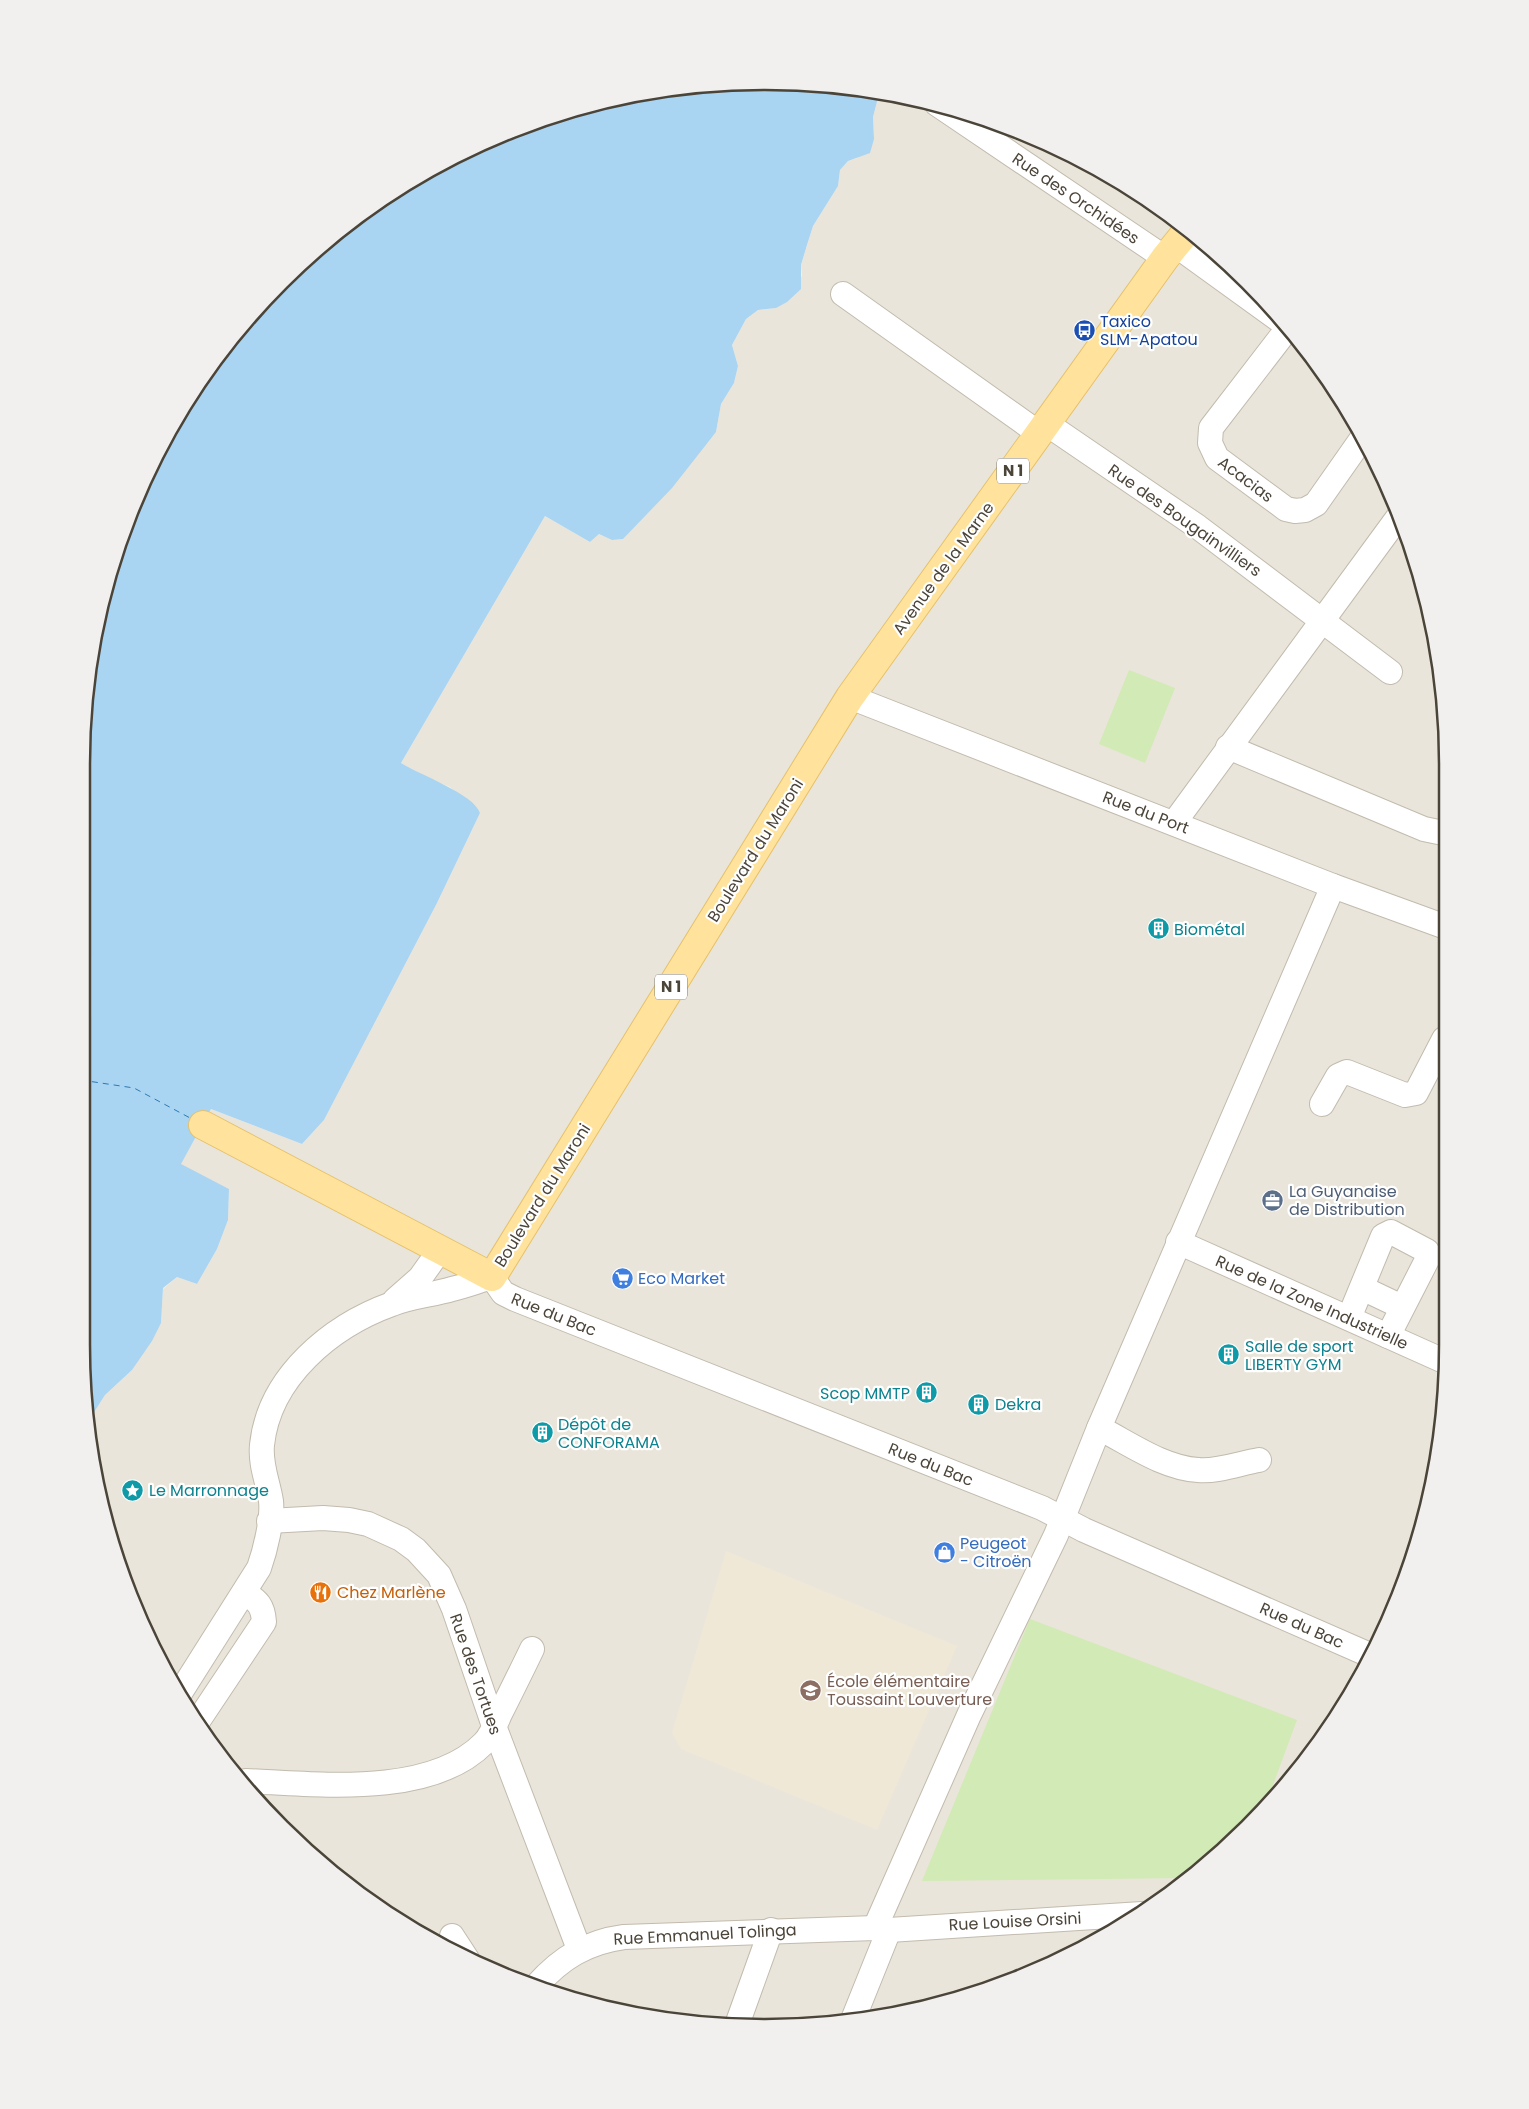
<svg xmlns="http://www.w3.org/2000/svg" width="1529" height="2109" font-family="Poppins,sans-serif">
  <style>
    .residential { fill: #eae5da }
    .education { fill: #efe8d6 }
    .green { fill: #d2eab5 }
    .water { fill: #a9d4f2 }
    .lines { fill: none; stroke-linecap: round; stroke-linejoin: round }
    .ferry { stroke: #2e7ab2; stroke-width: 1; stroke-dasharray: 6 5; stroke-linecap: butt }
    .minor-casing { stroke: #c2bbae; stroke-width: 26 }
    .major-casing { stroke: #e6c16a; stroke-width: 30 }
    .minor { stroke: #fff; stroke-width: 24 }
    .major { stroke: #ffe39c; stroke-width: 28 }
    .labels { text-anchor: middle; stroke-width: 4.5; stroke-linejoin: round; paint-order: stroke }
    .shield { fill: #fff; stroke: #817c74; stroke-width: 1 }
    .shield-label { font-size: 15px; font-weight: bold; fill: #4b4439 }
    .street-label { font-size: 16px; fill: #4b4439; stroke: #fff }
    .transit-label { font-size: 16px; fill: #164399; stroke: #fff; text-anchor: start }
    .culture-label { font-size: 16px; fill: #0d838f; stroke: #fff; text-anchor: start }
    .service-label { font-size: 16px; fill: #4e5e75; stroke: #fff; text-anchor: start }
    .shop-label { font-size: 16px; fill: #366cbe; stroke: #fff; text-anchor: start }
    .food-label { font-size: 16px; fill: #c56008; stroke: #fff; text-anchor: start }
    .education-label { font-size: 16px; fill: #785e54; stroke: #fff; text-anchor: start }
    .rim { fill: none; stroke: #4b4439; stroke-width: 2.5 }
  </style>
  <rect width="100%" height="100%" fill="#f6f3ec"/>
  <path class="residential" d="M879 94 942 105 1067 152 1181 223 1278 314 1356 423 1396 503 1442 675 1446 1389 1424 1522 1377 1647 1306 1761 1215 1858 1144 1913 1026 1976 853 2022H675L587 2004 463 1957 314 1858 196 1724 133 1606 105 1522 91 1417 105 1395 132 1370 161 1323 163 1289 177 1277 197 1284 217 1249 228 1220 229 1189 180 1165 211 1109 302 1144 324 1120 437 903 480 813 450 787 430 779 401 763 545 516 590 542 599 534 612 540 623 539 716 432 721 404 734 383 738 366 732 345 746 319 758 310 776 308 802 276 801 265 813 226 838 186 840 170 848 161 857 158 874 139 873 117Z"/>
  <path class="education" d="M726 1551 957 1646 877 1830 681 1749 672 1733Z"/>
  <g class="green">
    <path d="M1129 670 1175 688 1145 763 1099 744Z"/>
    <path d="M1030 1619 1297 1720 1266 1804 1215 1858 1189 1878 922 1881Z"/>
  </g>
  <path class="water" d="M809 83 879 94 873 117 874 139 870 153 848 161 840 170 838 186 813 226 807 245 801 265V289L787 302 776 308 758 310 746 319 732 345 738 366 734 383 721 404 716 432 672 488 623 539 612 540 599 534 590 542 545 516 401 763C420 775 474 794 480 813L437 903 324 1120 302 1144 211 1109 181 1164 229 1189 228 1220 217 1249 197 1284 177 1277 163 1288 161 1323 152 1341 132 1370 105 1395 91 1417 81 1344V764L94 631 133 503 173 423 251 314 314 251 423 173 545 117 676 87Z"/>
  <g class="lines">
    <path class="ferry" d="M81 1080 134 1088 192 1119"/>
    <defs>
      <g id="minor">
        <path d="M937 104 1165 258"/>
        <path d="M1177 246 1285 324"/>
        <path d="M843 294 1040 434"/>
        <path d="M1288 328 1211 428 1210 443 1217 458 1286 509 1295 511 1305 510 1316 504 1363 437"/>
        <path d="M1047 424 1198 527 1390 672"/>
        <path d="M850 697 1333 886 1443 926"/>
        <path d="M1228 747 1424 829 1443 833"/>
        <path d="M1174 823 1399 516"/>
        <path d="M1322 1104 1338 1076 1347 1072 1405 1095 1416 1093 1444 1039"/>
        <path d="M1178 1242 1446 1362"/>
        <path d="M1362 1288 1402 1307"/>
        <path d="M395 1300 420 1278 440 1250"/>
        <path d="M1349 1318 1383 1236 1391 1232 1427 1251 1428 1258 1388 1336"/>
        <path d="M1099 1428C1129 1443 1163 1468 1198 1470 1217 1472 1241 1463 1259 1460"/>
        <path d="M269 1521 323 1518 349 1520 368 1524 401 1539 416 1550 439 1575 454 1609 494 1726 579 1949"/>
        <path d="M180 1693 259 1568C265 1551 273 1519 271 1501 268 1482 260 1465 262 1445 269 1377 331 1326 392 1304 412 1296 432 1295 452 1289 465 1286 478 1281 492 1277L503 1293 515 1299 1042 1508 1084 1530 1372 1656"/>
        <path d="M196 1724 264 1622C263 1606 258 1601 245 1593"/>
        <path d="M246 1781C316 1784 430 1798 484 1743 491 1736 496 1723 500 1714 511 1692 522 1670 532 1649"/>
        <path d="M875 1928 969 1715 1056 1535 1099 1428 1333 886"/>
        <path d="M452 1936 467 1959"/>
        <path d="M537 1985C561 1958 587 1942 624 1937L875 1928 889 1930 1142 1914"/>
        <path d="M738 2022 771 1930"/>
        <path d="M852 2022 889 1930"/>
      </g>
      <path id="major" d="M203 1125 492 1277 850 697 1165 258 1188 230"/>
    </defs>
    <use href="#minor" class="minor-casing"/>
    <use href="#major" class="major-casing"/>
    <use href="#minor" class="minor"/>
    <use href="#major" class="major"/>
  </g>
  <defs>
    <symbol id="bus-disc" viewBox="-11 -11 22 22"><circle r="9.5" fill="#1a4fb4" stroke="#fff"/><path d="M-5-6H5V4H4V6H2V4H-2V6H-4V4H-5ZM-3.5-4V0h7V-4ZM-3.5 1.2v1.5H-2V1.2ZM2 1.2v1.5H3.5V1.2Z" fill="#fff"/></symbol>
    <symbol id="building-disc" viewBox="-11 -11 22 22"><circle r="9.5" fill="#0f9aa8" stroke="#fff"/><path d="M-4-6H4V6H1V3H-1V6H-4ZM-2.5-4.3h1.7v1.8h-1.7ZM.8-4.3h1.7v1.8H.8ZM-2.5-1h1.7V.8h-1.7ZM.8-1h1.7V.8H.8Z" fill="#fff"/></symbol>
    <symbol id="office-disc" viewBox="-11 -11 22 22"><circle r="9.5" fill="#5c6f8a" stroke="#fff"/><path d="M-6-3h4V-5.5h4V-3h4V5H-6ZM-1-4.5V-3h2v-1.5ZM-6 0V1H6V0Z" fill="#fff"/></symbol>
    <symbol id="supermarket-disc" viewBox="-11 -11 22 22"><circle r="9.5" fill="#3f7fe0" stroke="#fff"/><path d="M-6-5.5h2.5l.6 2H6L4.5 2H-2.5L-4.4-4H-6ZM-1.5 3.2a1.3 1.3 0 1 0 .1 0ZM3 3.2a1.3 1.3 0 1 0 .1 0Z" fill="#fff"/></symbol>
    <symbol id="sight-disc" viewBox="-11 -11 22 22"><circle r="9.5" fill="#0f9aa8" stroke="#fff"/><path d="M0-6L1.8-2.2L6-1.7L2.9 1.2L3.7 5.4L0 3.3L-3.7 5.4L-2.9 1.2L-6-1.7L-1.8-2.2Z" fill="#fff"/></symbol>
    <symbol id="shop-disc" viewBox="-11 -11 22 22"><circle r="9.5" fill="#3f7fe0" stroke="#fff"/><path d="M-5-2.5h2.3a2.7 3.5 0 0 1 5.4 0H5L5.5 6h-11ZM-1.5-2.5h3a1.5 2.3 0 0 0-3 0Z" fill="#fff"/></symbol>
    <symbol id="restaurant-disc" viewBox="-11 -11 22 22"><circle r="9.5" fill="#e8710a" stroke="#fff"/><path d="M-5-6h1v4h1v-4h1v4h1v-4h1v5L-1.5 .5V6h-2V.5L-5-1ZM5-6V6H3V1.5H1.5Q1.5-4 5-6Z" fill="#fff"/></symbol>
    <symbol id="school-disc" viewBox="-11 -11 22 22"><circle r="9.5" fill="#8d6e63" stroke="#fff"/><path d="M0-5L7-2L0 1L-7-2ZM-4 1L0 2.5L4 1V4Q0 6-4 4Z" fill="#fff"/></symbol>
  </defs>
  <g fill-rule="evenodd">
    <use href="#bus-disc" x="1072" y="318" width="25" height="25"/>
    <use href="#building-disc" x="1146" y="916" width="25" height="25"/>
    <use href="#office-disc" x="1260" y="1188" width="25" height="25"/>
    <use href="#supermarket-disc" x="610" y="1266" width="25" height="25"/>
    <use href="#building-disc" x="1216" y="1342" width="25" height="25"/>
    <use href="#building-disc" x="914" y="1380" width="25" height="25"/>
    <use href="#building-disc" x="966" y="1392" width="25" height="25"/>
    <use href="#building-disc" x="530" y="1420" width="25" height="25"/>
    <use href="#sight-disc" x="120" y="1478" width="25" height="25"/>
    <use href="#shop-disc" x="932" y="1540" width="25" height="25"/>
    <use href="#restaurant-disc" x="308" y="1580" width="25" height="25"/>
    <use href="#school-disc" x="798" y="1678" width="25" height="25"/>
  </g>
  <g class="labels">
    <g class="shield">
      <rect x="997" y="458.5" width="32" height="25" rx="4"/>
      <rect x="655" y="974.5" width="32" height="25" rx="4"/>
    </g>
    <g class="shield-label">
      <text x="1013" y="476">N 1</text>
      <text x="671" y="992">N 1</text>
    </g>
    <g class="street-label">
      <text transform="translate(1076 198) rotate(34)" y="6">Rue des Orchidées</text>
      <text transform="translate(1246 479) rotate(37)" y="6">Acacias</text>
      <text transform="translate(1185 520) rotate(35)" y="6">Rue des Bougainvilliers</text>
      <text transform="translate(943 568) rotate(-54)" y="6">Avenue de la Marne</text>
      <text transform="translate(1146 812) rotate(21)" y="6">Rue du Port</text>
      <text transform="translate(755 850) rotate(-58)" y="6">Boulevard du Maroni</text>
      <text transform="translate(542 1195) rotate(-58)" y="6">Boulevard du Maroni</text>
      <text transform="translate(1312 1302) rotate(24)" y="6">Rue de la Zone Industrielle</text>
      <text transform="translate(554 1314) rotate(22)" y="6">Rue du Bac</text>
      <text transform="translate(931 1464) rotate(22)" y="6">Rue du Bac</text>
      <text transform="translate(1302 1625) rotate(24)" y="6">Rue du Bac</text>
      <text transform="translate(476 1674) rotate(71)" y="6">Rue des Tortues</text>
      <text transform="translate(1015 1921) rotate(-3)" y="6">Rue Louise Orsini</text>
      <text transform="translate(705 1934) rotate(-3)" y="6">Rue Emmanuel Tolinga</text>
    </g>
    <g class="transit-label">
      <text x="1100" y="327">Taxico<tspan x="1100" dy="18">SLM-Apatou</tspan></text>
    </g>
    <g class="culture-label">
      <text x="1174" y="935">Biométal</text>
      <text x="1245" y="1352">Salle de sport<tspan x="1245" dy="18">LIBERTY GYM</tspan></text>
      <text x="910" y="1399" text-anchor="end">Scop MMTP</text>
      <text x="995" y="1410">Dekra</text>
      <text x="558" y="1430">Dépôt de<tspan x="558" dy="18">CONFORAMA</tspan></text>
      <text x="149" y="1496">Le Marronnage</text>
    </g>
    <g class="service-label">
      <text x="1289" y="1197">La Guyanaise<tspan x="1289" dy="18">de Distribution</tspan></text>
    </g>
    <g class="shop-label">
      <text x="638" y="1284">Eco Market</text>
      <text x="960" y="1549">Peugeot<tspan x="960" dy="18">- Citroën</tspan></text>
    </g>
    <g class="food-label">
      <text x="337" y="1598">Chez Marlène</text>
    </g>
    <g class="education-label">
      <text x="827" y="1687">École élémentaire<tspan x="827" dy="18">Toussaint Louverture</tspan></text>
    </g>
  </g>
  <path d="M0 0H1529V2109H0ZM764 90H765A674 674 0 0 1 1439 764V1345A674 674 0 0 1 765 2019H764A674 674 0 0 1 90 1345V764A674 674 0 0 1 764 90Z" fill="#f1f0ef" fill-rule="evenodd"/>
  <path class="rim" d="M764 90H765A674 674 0 0 1 1439 764V1345A674 674 0 0 1 765 2019H764A674 674 0 0 1 90 1345V764A674 674 0 0 1 764 90Z"/>
</svg>
